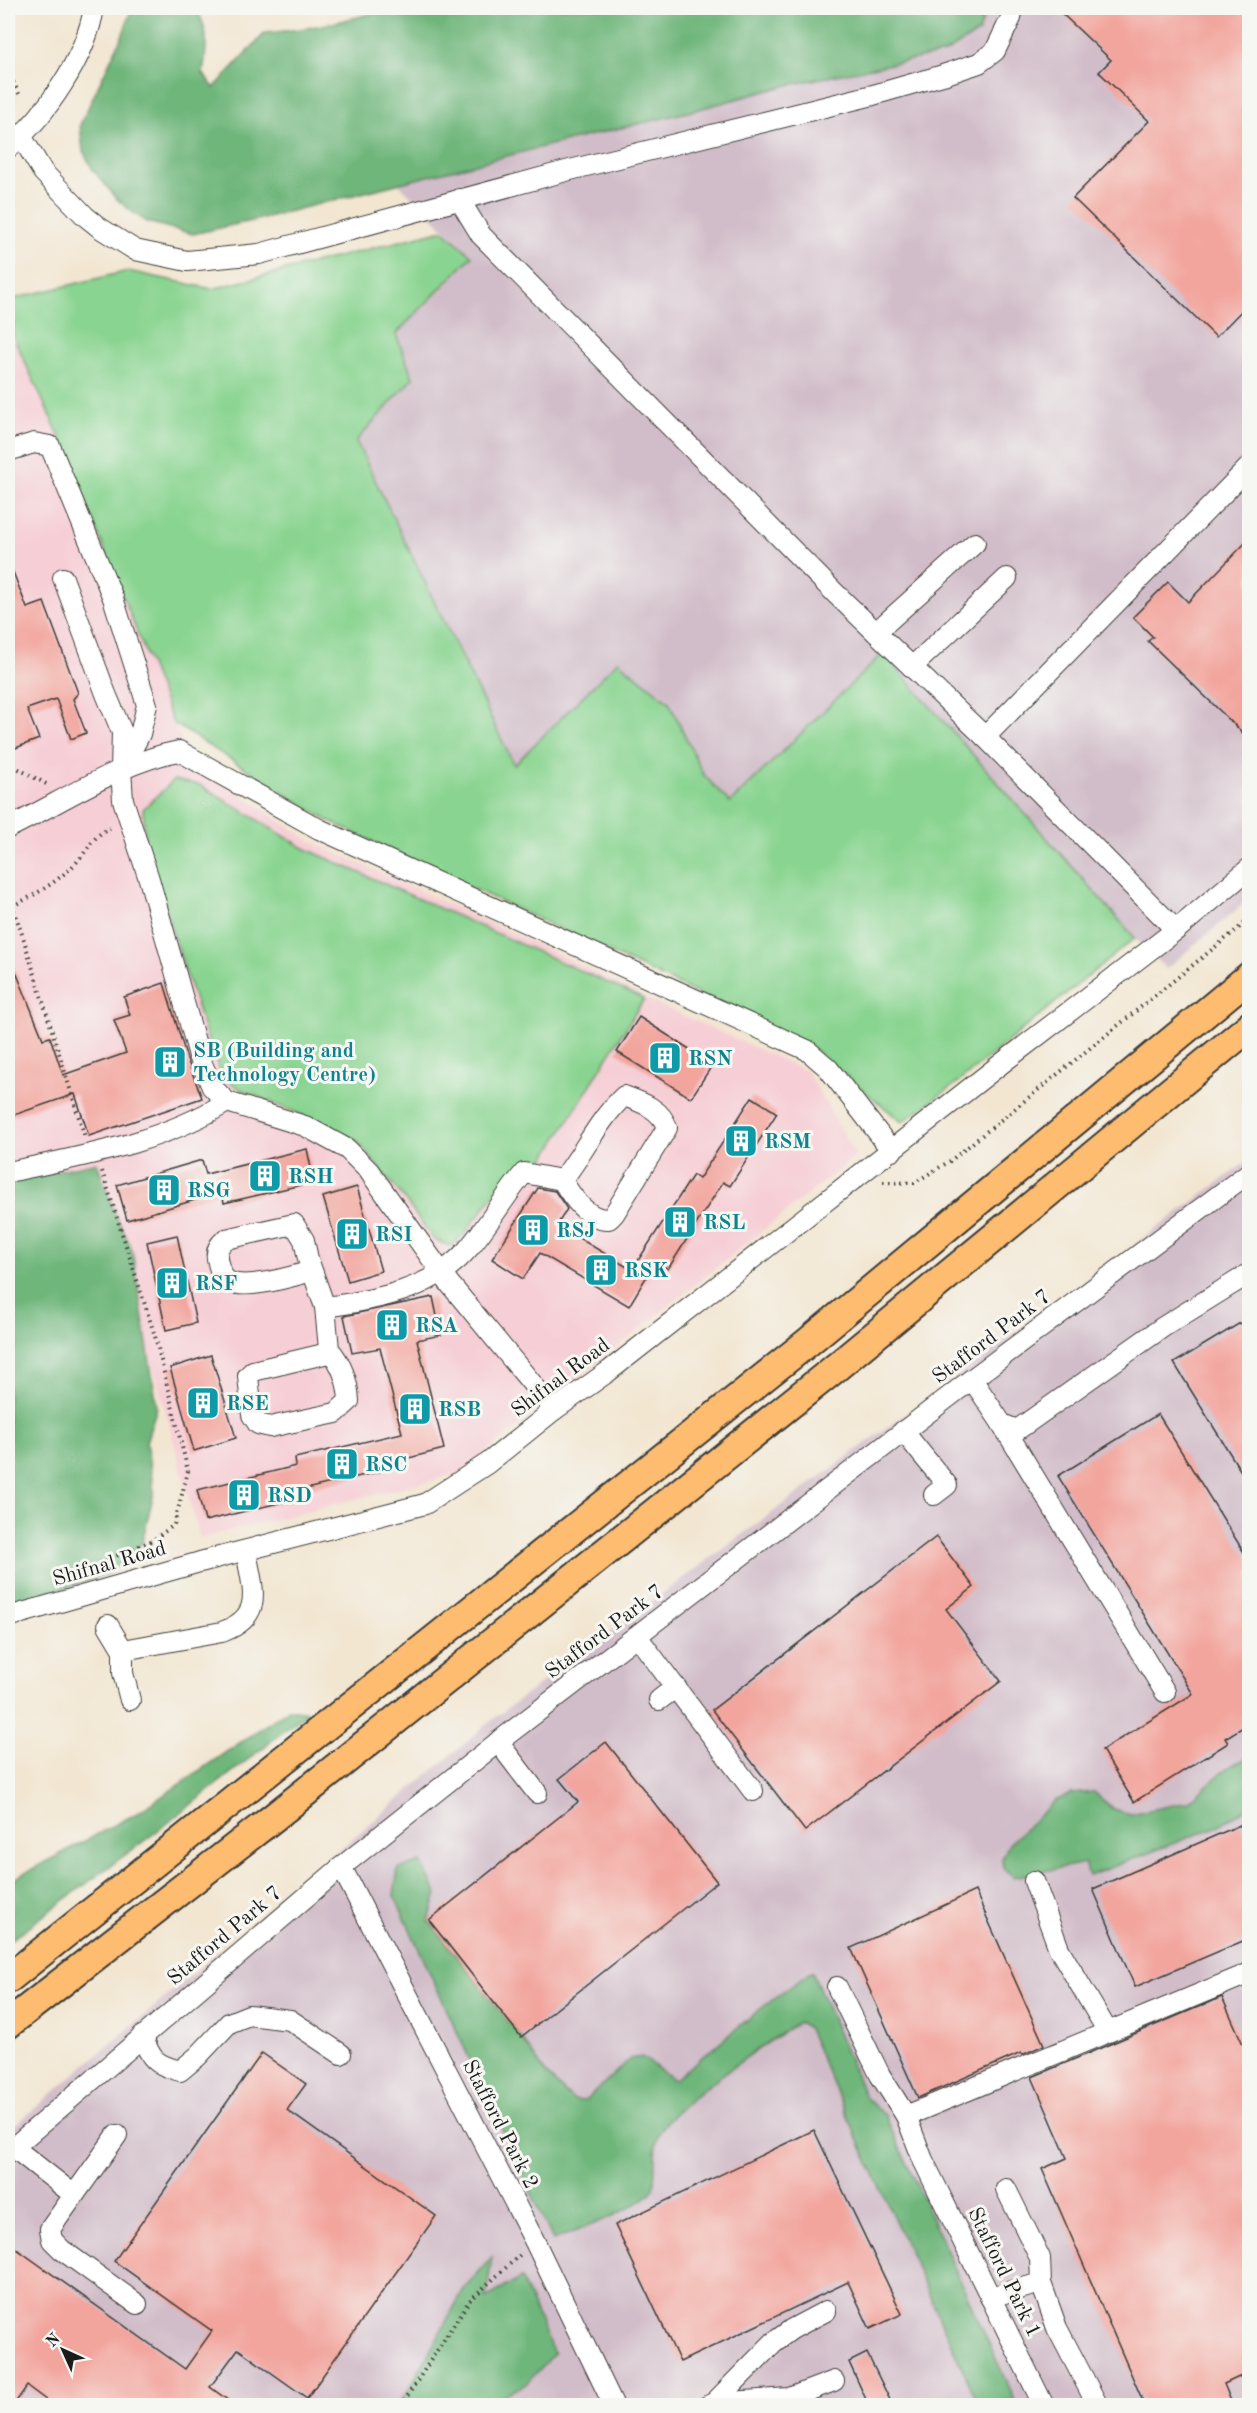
<svg xmlns="http://www.w3.org/2000/svg" width="1257" height="2413" font-family="'Old Standard TT',serif">
  <style>
    .built { fill: #f6cfd6 }
    .industrial { fill: #d1bdc9 }
    .green { fill: #89d490; stroke: #527856; stroke-width: 1.5 }
    .forest { fill: #6eb67a; stroke: #45694b; stroke-width: 1.5 }
    .building { fill: #f2a59d }
    .lines { fill: none; stroke-linecap: round; stroke-linejoin: round }
    .minor-casing { stroke: #3c3a37; stroke-width: 22 }
    .highway-casing { stroke: #3c3a37; stroke-width: 32 }
    .path { stroke: #3c3a37; stroke-width: 4; stroke-dasharray: 1.5 4.5; stroke-linecap: butt }
    .minor { stroke: #fff; stroke-width: 20 }
    .highway { stroke: #fdbc6f; stroke-width: 28 }
    .labels { text-anchor: middle; stroke-width: 6; stroke-linejoin: round; paint-order: stroke }
    .culture-label { font-size: 21px; font-weight: bold; fill: #0d838f; stroke: #f6f6f2; text-anchor: start }
    .street-label { font-size: 21px; fill: #1c1c1c; stroke: #f6f6f2 }
  </style>
  <rect width="100%" height="100%" fill="#f6f6f2"/>
  <filter id="ink" filterUnits="userSpaceOnUse"><feTurbulence type="fractalNoise" baseFrequency=".0167" numOctaves="2"/><feDisplacementMap in="SourceGraphic" scale="12" xChannelSelector="R" yChannelSelector="G"/><feConvolveMatrix kernelMatrix="1 2 1 2 8 2 1 2 1" color-interpolation-filters="sRGB"/></filter>
  <filter id="wash" filterUnits="userSpaceOnUse"><feTurbulence type="fractalNoise" baseFrequency=".008" numOctaves="4" result="noise"/><feDisplacementMap in="SourceGraphic" scale="24" xChannelSelector="R" yChannelSelector="G"/><feGaussianBlur stdDeviation="1.35" result="paint"/><feColorMatrix in="noise" values="0 0 0 0 0 0 0 0 0 0 0 0 0 0 0 0 0 1.4 0 .05"/><feComposite in="paint" operator="in"/></filter>
  <g filter="url(#wash)">
    <rect width="100%" height="100%" fill="#f2e6d1"/>
    <path class="built" d="M8 290 12 299 13 336 58 435 190 761 310 841 562 956 649 1000 807 1071 856 1156 460 1473 200 1538 97 1162 8 1181Z"/>
    <g class="industrial">
      <path d="M981 8H1249V899L1166 969 1135 938 883 653 730 803 703 774 669 702 514 765 355 441 413 378 396 334 472 256 398 183 688 112 788 85 945 53 984 15Z"/>
      <path d="M1249 1160V2405H8V2131L497 1716Z"/>
    </g>
    <g class="green">
      <path d="M443 230 472 256 396 334 413 378 356 441 514 765 618 661 669 702 703 774 730 803 883 653 1135 938 957 1083 902 1122 811 1047 327 820 173 723 62 442 13 336 12 299 128 271 212 289Z"/>
      <path d="M174 780 200 785 304 848 644 999 540 1166 527 1161 506 1178 464 1235 450 1246 434 1240 399 1192 356 1140 316 1121 244 1091 224 1079 212 1053 146 850 143 809Z"/>
    </g>
    <g class="forest">
      <path d="M132 8H196C210 34 207 45 203 73L214 88 265 33C309 30 350 20 391 8H981L984 15 979 32 945 53 788 85 688 112 546 146 260 219 193 234 147 222 131 211 117 199 93 170 83 151 80 125 123 34Z"/>
      <path d="M97 1162 113 1209 132 1249 157 1407 146 1442 154 1492 142 1543 108 1574 51 1593 8 1603V1181Z"/>
      <path d="M289 1709 308 1712 164 1826 8 1942V1882L139 1812Z"/>
      <path d="M1249 1758V1807L1216 1827 1089 1876 1085 1863 1014 1877 1003 1868 1002 1859 1009 1844 1055 1801 1071 1794 1094 1792 1113 1809 1131 1814 1188 1802 1231 1765Z"/>
      <path d="M421 1862 437 1893 429 1921 521 2037 547 2075 573 2100 585 2101 630 2059 642 2057 674 2080 759 2010 812 1971 865 2097 885 2115 1017 2405H979L807 2027 799 2022C768 2042 674 2104 659 2133 652 2147 657 2172 653 2188 648 2206 573 2232 553 2240L394 1895 398 1869Z"/>
      <path d="M492 2257 486 2298 521 2278 554 2354 526 2384 484 2405H396L407 2393 464 2289Z"/>
    </g>
    <g id="blocks">
      <g class="building">
        <path d="M1056 8H1250V302L1216 337 1073 198 1149 121 1099 72 1111 60Z"/>
        <path d="M1250 538V740L1148 641 1153 637 1133 617 1168 582 1188 602Z"/>
        <path d="M8 559 27 608 44 602 78 693 73 699 86 733 71 739 56 699 27 709 39 739 8 751Z"/>
        <path d="M8 952 43 1039 50 1037 63 1075 126 1053 114 1020 130 1015 124 997 164 983 188 1062 202 1098 89 1136 75 1094 8 1117Z"/>
        <path d="M639 1017 713 1064 691 1098 617 1052Z"/>
        <path d="M752 1097 777 1113 730 1186 723 1182 668 1269 656 1261 629 1306 540 1253 523 1279 492 1259 538 1188 555 1191 567 1209 557 1225 632 1270 693 1175 699 1179Z"/>
        <path d="M307 1149 314 1182 224 1203 222 1192 127 1220 117 1185 202 1160 206 1174Z"/>
        <path d="M357 1187 381 1271 348 1281 323 1197Z"/>
        <path d="M177 1235 196 1323 166 1330 147 1242Z"/>
        <path d="M433 1297 441 1335 417 1340 444 1449 389 1463 390 1469 289 1493 291 1500 205 1521 197 1490 296 1466 295 1458 402 1433 380 1348 352 1353 344 1316Z"/>
        <path d="M1250 1317V1486L1174 1363Z"/>
        <path d="M211 1355 236 1438 194 1451 170 1368Z"/>
        <path d="M1158 1414 1250 1562V1723L1225 1738 1228 1743 1134 1802 1102 1750 1193 1694 1058 1476Z"/>
        <path d="M936 1537 974 1587 946 1609 1001 1681 805 1831 712 1710Z"/>
        <path d="M606 1742 717 1882 521 2037 429 1920 578 1802 559 1779Z"/>
        <path d="M1240 1825 1250 1846V1938L1135 1987 1093 1889Z"/>
        <path d="M975 1891 1044 2045 1022 2055 1021 2053 918 2098 851 1948Z"/>
        <path d="M1222 1997 1250 2060V2372L1224 2384 1233 2406H1145L1042 2169 1067 2158 1032 2077Z"/>
        <path d="M262 2053 306 2084 287 2110 436 2216 307 2398 238 2349 210 2387 236 2406H54L27 2386 13 2406H8V2256L14 2247 185 2369 212 2331 114 2261Z"/>
        <path d="M814 2130 902 2314 870 2329 848 2282 680 2362 615 2225Z"/>
        <path d="M867 2353 893 2406H869L849 2362Z"/>
      </g>
    </g>
  </g>
  <g filter="url(#ink)">
    <use href="#blocks" fill-opacity="0" stroke="#3c3a37" stroke-width="1.5"/>
    <g class="lines">
      <defs>
        <g id="minor">
          <path d="M21 136 43 172 85 216 100 228 135 250 187 261 259 254 566 171 873 95 943 75 979 63 995 51 1011 18 1012 8"/>
          <path d="M8 148C46 116 86 57 94 8"/>
          <path d="M459 199 481 235 836 594 985 737"/>
          <path d="M8 451 34 443 50 446 113 598 147 705 140 734 124 765"/>
          <path d="M63 578 106 694 122 732 121 770 123 800 149 879 200 1059 212 1087 227 1102 305 1126 347 1149 369 1171 449 1283 554 1410"/>
          <path d="M876 632 975 543"/>
          <path d="M912 667 1007 578"/>
          <path d="M8 828C62 802 120 762 179 751L319 829 807 1050 828 1068 892 1151"/>
          <path d="M1176 930 985 737 1250 466"/>
          <path d="M8 1172C83 1156 161 1143 227 1102"/>
          <path d="M312 1271C292 1276 249 1290 230 1282 222 1279 220 1270 218 1263 215 1253 218 1245 226 1239L294 1224 304 1240 308 1259 325 1307"/>
          <path d="M329 1349C342 1364 348 1381 349 1401L336 1413 270 1427 258 1424 252 1415 248 1376 253 1371 324 1354 329 1349 325 1307C376 1300 432 1290 467 1250 488 1226 504 1197 524 1173L562 1180C584 1153 598 1120 624 1096 641 1102 662 1109 667 1128L614 1214 609 1219C587 1220 572 1197 562 1180"/>
          <path d="M972 1379 1002 1424 1017 1430 1163 1327 1250 1273"/>
          <path d="M1002 1424 1165 1692"/>
          <path d="M903 1431 947 1485 934 1495"/>
          <path d="M8 1617 200 1562 425 1504 488 1463 554 1410 609 1371 1006 1060 1176 930 1250 868"/>
          <path d="M108 1625 123 1650V1673L130 1700"/>
          <path d="M637 1636 753 1791"/>
          <path d="M123 1650 222 1632C266 1616 252 1588 246 1551"/>
          <path d="M659 1700 676 1687"/>
          <path d="M498 1742 537 1793"/>
          <path d="M340 1868 346 1876 535 2242 614 2406"/>
          <path d="M1034 1881 1059 1949 1108 2032"/>
          <path d="M837 1987 880 2075 906 2116"/>
          <path d="M142 2036C152 2060 154 2064 180 2071L198 2056 229 2023 249 2015 290 2020 341 2054"/>
          <path d="M117 2135 50 2229 52 2240 62 2250 137 2304"/>
          <path d="M13 2147 74 2195"/>
          <path d="M8 2152 340 1868 498 1742 972 1379 1250 1172"/>
          <path d="M1041 2283 1057 2328 1098 2406"/>
          <path d="M990 2297 1041 2283 1040 2258 1006 2189"/>
          <path d="M714 2403 789 2398 834 2381"/>
          <path d="M707 2406 714 2403 774 2342 792 2329 826 2311"/>
          <path d="M1044 2406 923 2160 906 2116 1250 1973"/>
        </g>
        <g id="highway">
          <path d="M8 1979 807 1343 1250 976"/>
          <path d="M8 2024 273 1818 828 1374 1250 1026"/>
        </g>
      </defs>
      <use href="#minor" class="minor-casing"/>
      <use href="#highway" class="highway-casing"/>
      <g class="path">
        <path d="M8 13 13 8"/>
        <path d="M8 71 20 96"/>
        <path d="M8 763 48 785"/>
        <path d="M8 893 23 937 85 1137"/>
        <path d="M12 906C34 896 57 882 75 864 87 852 93 835 110 828"/>
        <path d="M883 1182 914 1183 950 1161 1250 919"/>
        <path d="M56 1582 153 1540 174 1525 188 1471 155 1336 101 1168"/>
        <path d="M401 2406 469 2301 521 2254"/>
      </g>
      <use href="#minor" class="minor"/>
      <use href="#highway" class="highway"/>
    </g>
  </g>
  <defs>
    <symbol id="building-square" viewBox="-11 -11 22 22"><rect x="-9" y="-9" width="18" height="18" rx="4" fill="#0f9aa8" stroke="#f6f6f2"/><path d="M-4-6H4V6H1V3H-1V6H-4ZM-2.5-4.3h1.7v1.8h-1.7ZM.8-4.3h1.7v1.8H.8ZM-2.5-1h1.7V.8h-1.7ZM.8-1h1.7V.8H.8Z" fill="#fff"/></symbol>
  </defs>
  <g fill-rule="evenodd">
    <use href="#building-square" x="646" y="1039" width="38" height="38"/>
    <use href="#building-square" x="151" y="1043" width="38" height="38"/>
    <use href="#building-square" x="722" y="1122" width="38" height="38"/>
    <use href="#building-square" x="246" y="1157" width="38" height="38"/>
    <use href="#building-square" x="145" y="1171" width="38" height="38"/>
    <use href="#building-square" x="661" y="1203" width="38" height="38"/>
    <use href="#building-square" x="514" y="1211" width="38" height="38"/>
    <use href="#building-square" x="333" y="1215" width="38" height="38"/>
    <use href="#building-square" x="582" y="1251" width="38" height="38"/>
    <use href="#building-square" x="153" y="1264" width="38" height="38"/>
    <use href="#building-square" x="373" y="1306" width="38" height="38"/>
    <use href="#building-square" x="184" y="1384" width="38" height="38"/>
    <use href="#building-square" x="396" y="1390" width="38" height="38"/>
    <use href="#building-square" x="323" y="1445" width="38" height="38"/>
    <use href="#building-square" x="225" y="1476" width="38" height="38"/>
  </g>
  <g class="labels">
    <g class="culture-label">
      <text x="193" y="1057">SB (Building and<tspan x="193" dy="24">Technology Centre)</tspan></text>
      <text x="688" y="1065">RSN</text>
      <text x="764" y="1148">RSM</text>
      <text x="288" y="1183">RSH</text>
      <text x="187" y="1197">RSG</text>
      <text x="703" y="1229">RSL</text>
      <text x="556" y="1237">RSJ</text>
      <text x="375" y="1241">RSI</text>
      <text x="624" y="1277">RSK</text>
      <text x="195" y="1290">RSF</text>
      <text x="415" y="1332">RSA</text>
      <text x="226" y="1410">RSE</text>
      <text x="438" y="1416">RSB</text>
      <text x="365" y="1471">RSC</text>
      <text x="267" y="1502">RSD</text>
    </g>
    <g class="street-label">
      <text transform="translate(991 1336) rotate(-37)" y="7">Stafford Park 7</text>
      <text transform="translate(560 1377) rotate(-37)" y="7">Shifnal Road</text>
      <text transform="translate(109 1563) rotate(-16)" y="7">Shifnal Road</text>
      <text transform="translate(604 1631) rotate(-37)" y="7">Stafford Park 7</text>
      <text transform="translate(224 1935) rotate(-40)" y="7">Stafford Park 7</text>
      <text transform="translate(501 2124) rotate(63)" y="7">Stafford Park 2</text>
      <text transform="translate(1005 2272) rotate(64)" y="7">Stafford Park 1</text>
    </g>
  </g>
  <rect width="1257" height="2413" fill="none" stroke="#f6f6f2" stroke-width="30"/>
  <g transform="translate(63 2350) rotate(315)" stroke="#f6f6f2" stroke-width="4.5" paint-order="stroke">
  <path d="M0-4.5L10 22L0 15L-10 22Z" fill="#1c1c1c"/>
  <text y="-9" font-size="16" font-weight="bold" text-anchor="middle" fill="#1c1c1c">N</text>
  </g>
</svg>
